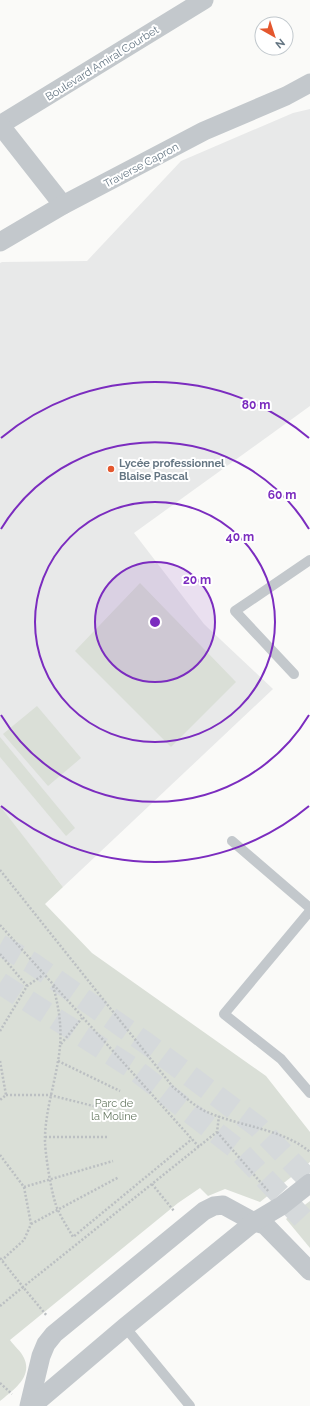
<svg xmlns="http://www.w3.org/2000/svg" width="310" height="1406" font-family="Raleway,sans-serif">
  <style>
    .built { fill: #e8e9e9 }
    .green { fill: #dadfd7 }
    .lines { fill: none; stroke-linecap: round; stroke-linejoin: round }
    .motorway-tunnel { stroke: #d5d9db; stroke-width: 22; stroke-dasharray: 22 11; stroke-linecap: butt }
    .path { stroke: #bbbfc2; stroke-width: 2.5; stroke-dasharray: 2 2; stroke-linecap: butt }
    .service { stroke: #c3c8cc; stroke-width: 10 }
    .minor { stroke: #c3c8cc; stroke-width: 19 }
    .ring { fill: none; stroke: #7b2cbf; stroke-width: 2 }
    .poi-dot { fill: #e4572e; stroke: #fff; stroke-width: 1.5 }
    .labels { text-anchor: middle; stroke-width: 4; stroke-linejoin: round; paint-order: stroke }
    .street-label { font-size: 11px; fill: #657683; stroke: #fff }
    .poi-label { font-size: 11px; font-weight: bold; fill: #657683; stroke: #fff; text-anchor: start }
    .park-label { font-size: 11px; fill: #687a64; stroke: #fff }
    .centre { fill: #7b2cbf; stroke: #fff; stroke-width: 2 }
    .ring-label { font-size: 12px; text-anchor: middle; font-weight: bold; fill: #7b2cbf; stroke: #fff; stroke-width: 4; stroke-linejoin: round; paint-order: stroke }
  </style>
  <rect width="100%" height="100%" fill="#fafaf8"/>
  <path class="built" d="M310 109V406L134 533 204 624 273 689 63 887 0 807V263L2 262 87 261 181 161 293 113Z"/>
  <g class="green">
    <path d="M140 583 236 682 171 747 75 651Z"/>
    <path d="M37 706 81 758 48 786 3 734Z"/>
    <path d="M0 737 75 828 66 836 0 757Z"/>
    <path d="M0 806 63 887 45 904 92 953 266 1076 310 1132V1162L260 1202 225 1189 208 1196 200 1188 178 1203 10 1340C14 1346 21 1351 24 1358 33 1377 13 1390 0 1401Z"/>
    <path d="M310 1201V1248L286 1219Z"/>
  </g>
  <g class="lines">
    <g class="motorway-tunnel">
      <path d="M0 945 32 963 146 1043 258 1127 310 1181"/>
      <path d="M0 983 134 1069 237 1149 310 1226"/>
    </g>
    <g class="path">
      <path d="M0 870 173 1087C183 1095 195 1107 207 1112 241 1127 281 1128 310 1152"/>
      <path d="M0 925 199 1147"/>
      <path d="M0 954 27 986"/>
      <path d="M53 986C60 1011 63 1034 58 1061 54 1086 46 1110 45 1136 44 1149 52 1199 58 1210 62 1219 68 1228 73 1237L192 1139"/>
      <path d="M0 1031 27 986 43 975"/>
      <path d="M61 1044 82 1018"/>
      <path d="M0 1061 6 1095 0 1100"/>
      <path d="M58 1061 120 1091"/>
      <path d="M6 1095H50L113 1111"/>
      <path d="M217 1132 269 1192"/>
      <path d="M45 1137H107"/>
      <path d="M0 1155 24 1187 31 1224 24 1240 2 1260"/>
      <path d="M152 1184 174 1211"/>
      <path d="M24 1187 113 1161"/>
      <path d="M31 1224 119 1177"/>
      <path d="M0 1258 23 1287 217 1132 219 1116"/>
      <path d="M0 1306 23 1287 47 1316"/>
      <path d="M0 1383 12 1394"/>
    </g>
    <g class="service">
      <path d="M294 674 235 611 310 560"/>
      <path d="M232 841 310 908"/>
      <path d="M310 911 224 1014 281 1059 310 1093"/>
      <path d="M125 1327 190 1406"/>
    </g>
    <g class="minor">
      <path d="M0 125 204 0"/>
      <path d="M0 125 63 205"/>
      <path d="M0 242 63 205 204 131 286 96 310 83"/>
      <path d="M29 1406 41 1356 46 1344 54 1334 204 1211 214 1206 223 1205 254 1222 265 1225 310 1271"/>
      <path d="M32 1406 125 1327 254 1222 281 1206 310 1183"/>
    </g>
  </g>
  <circle cx="155" cy="622" r="60" fill="#7b2cbf" fill-opacity=".12"/>
  <g class="ring">
    <circle cx="155" cy="622" r="60"/>
    <circle cx="155" cy="622" r="120"/>
    <path d="M309 715A180 180 0 0 1 1 715M1 529A180 180 0 0 1 309 529"/>
    <path d="M309 806A240 240 0 0 1 1 806M1 438A240 240 0 0 1 309 438"/>
  </g>
  <circle class="poi-dot" cx="111" cy="469" r="4"/>
  <g class="labels">
    <g class="street-label">
      <text transform="translate(102 63) rotate(-32)" y="4">Boulevard Amiral Courbet</text>
      <text transform="translate(141 165) rotate(-28)" y="4">Traverse Capron</text>
    </g>
    <g class="poi-label">
      <text x="119" y="467">Lycée professionnel<tspan x="119" dy="13">Blaise Pascal</tspan></text>
    </g>
    <g class="park-label">
      <text x="114" y="1107">Parc de<tspan x="114" dy="13">la Moline</tspan></text>
    </g>
  </g>
  <circle cx="155" cy="622" r="6" class="centre"/>
  <g class="ring-label">
    <text x="256" y="409">80 m</text>
    <text x="282" y="499">60 m</text>
    <text x="240" y="541">40 m</text>
    <text x="197" y="584">20 m</text>
  </g>
  <g transform="translate(274 36) rotate(141)"><circle r="19" fill="#ffffff" stroke="#c1c8cd"/>
  <path d="M0-3L7 15L0 10L-7 15Z" fill="#e4572e"/>
  <text y="-6" font-size="11" font-weight="bold" text-anchor="middle" fill="#657683">N</text>
  </g>
</svg>
